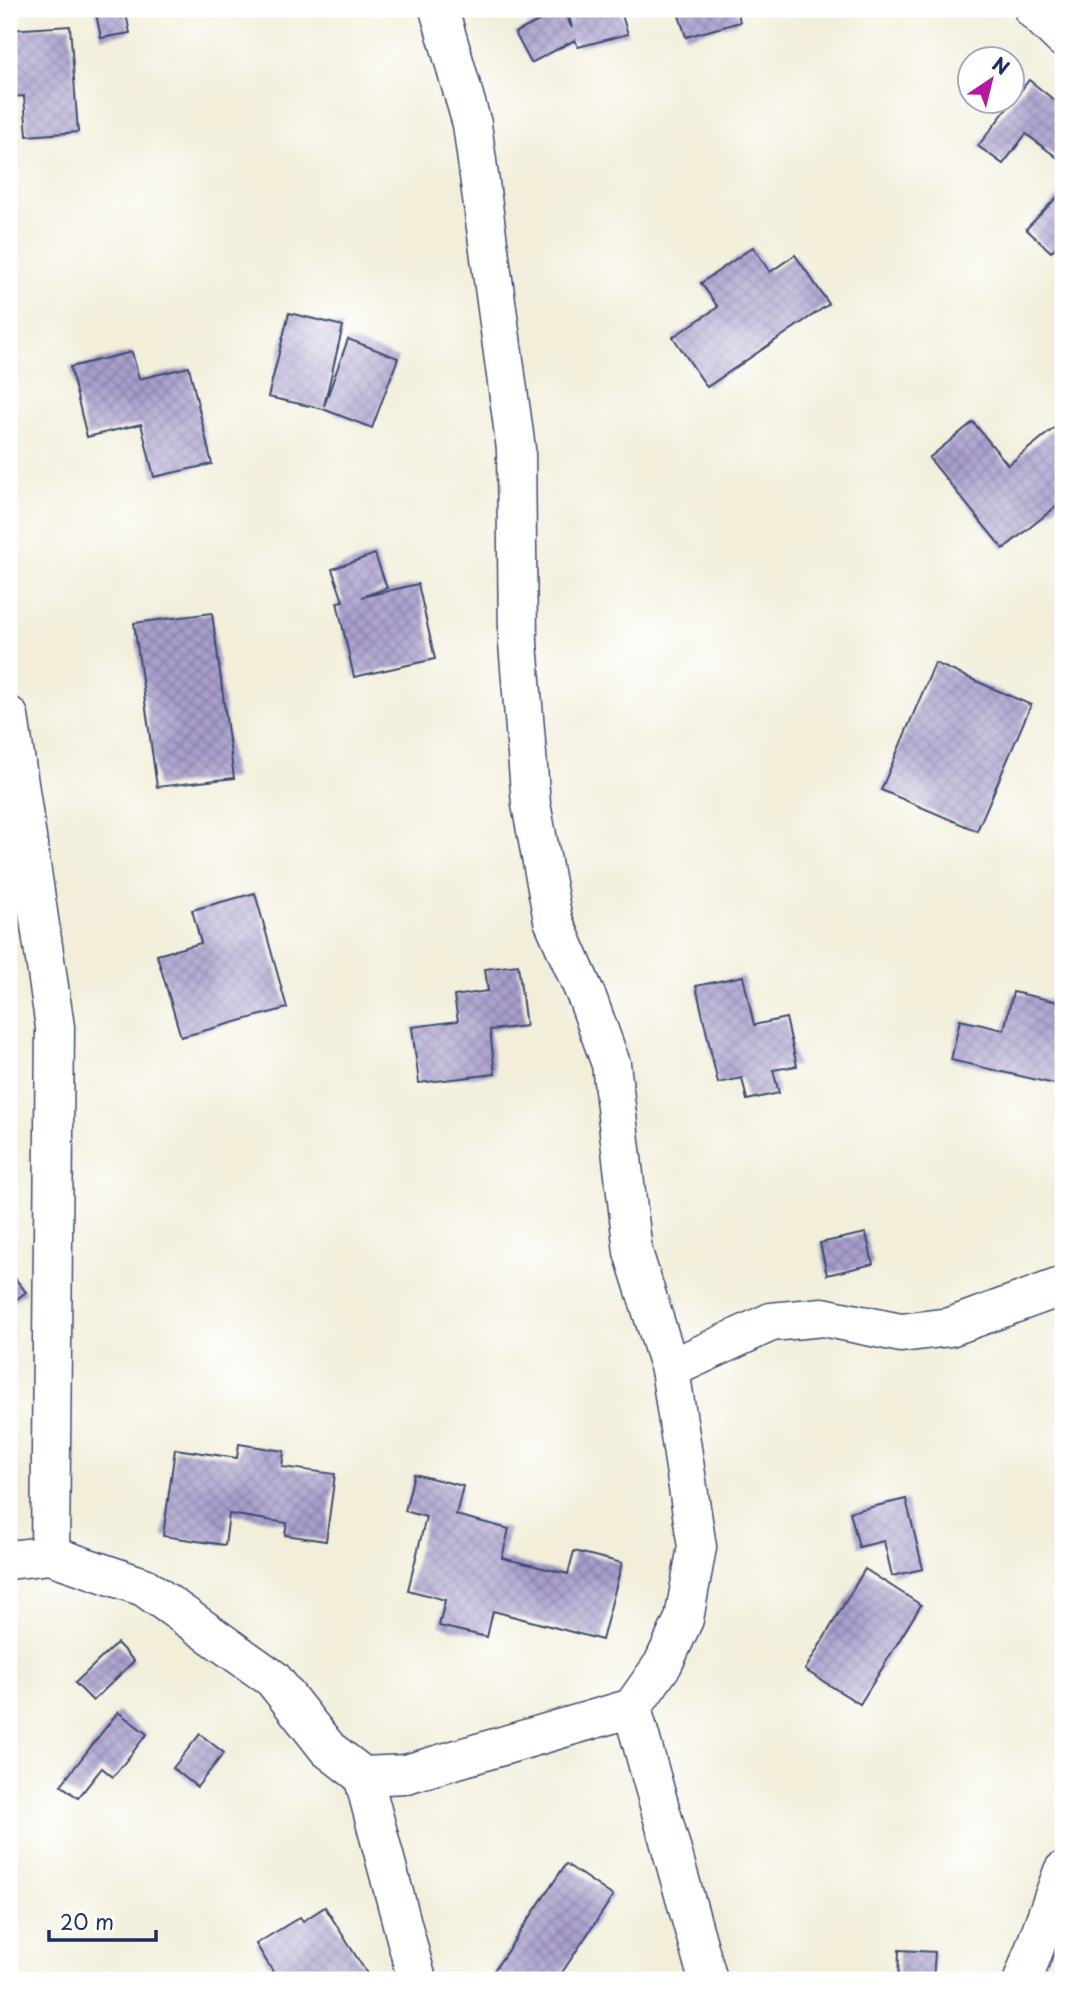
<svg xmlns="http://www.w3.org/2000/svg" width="1072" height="1989" font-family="'Playpen Sans',sans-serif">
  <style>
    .building { fill: url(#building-cross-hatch) }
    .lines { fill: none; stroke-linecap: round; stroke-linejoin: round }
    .minor-casing { stroke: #3b4c71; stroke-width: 41 }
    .minor { stroke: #fff; stroke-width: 38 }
  </style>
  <defs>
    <pattern id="building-cross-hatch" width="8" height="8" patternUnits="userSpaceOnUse" patternTransform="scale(1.75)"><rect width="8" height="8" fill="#a99ecc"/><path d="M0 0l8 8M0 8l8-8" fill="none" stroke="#8981a9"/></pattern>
  </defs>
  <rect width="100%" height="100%" fill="#fff"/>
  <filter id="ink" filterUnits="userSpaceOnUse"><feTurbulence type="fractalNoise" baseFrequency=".0143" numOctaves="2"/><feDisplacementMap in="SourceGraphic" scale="14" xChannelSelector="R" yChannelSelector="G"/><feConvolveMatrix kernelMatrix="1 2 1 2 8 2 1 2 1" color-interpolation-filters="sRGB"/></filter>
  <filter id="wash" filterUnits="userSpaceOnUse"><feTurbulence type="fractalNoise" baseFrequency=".00686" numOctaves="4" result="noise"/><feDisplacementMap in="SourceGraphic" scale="28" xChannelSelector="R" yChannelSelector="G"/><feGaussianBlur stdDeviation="1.57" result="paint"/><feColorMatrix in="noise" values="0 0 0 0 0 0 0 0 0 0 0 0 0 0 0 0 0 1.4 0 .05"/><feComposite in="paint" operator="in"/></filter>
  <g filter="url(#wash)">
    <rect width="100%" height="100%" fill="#f2eeda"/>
    <g id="blocks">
      <g class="building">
        <path d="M95 9H125L130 33 101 38Z"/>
        <path d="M562 9 572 28 567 9H620L628 34 578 47 575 40 531 63 515 33Z"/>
        <path d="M677 9H737L740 22 686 37Z"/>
        <path d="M70 26 78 132 27 136 24 96 9 97V30Z"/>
        <path d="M1029 80 1063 107V162L1026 134 1003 164 978 146Z"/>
        <path d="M1063 191V239L1051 252 1026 229Z"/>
        <path d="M753 247 770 272 795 255 829 304 707 387 673 337 718 307 701 283Z"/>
        <path d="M289 313 343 326 324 406 348 339 398 358 372 428 323 409 268 397Z"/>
        <path d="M132 352 139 379 189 367 212 464 154 477 141 424 87 437 70 367Z"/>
        <path d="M973 422 1008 465 1058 425 1063 431V501L1003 549 929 458Z"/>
        <path d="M375 554 387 588 362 597 418 584 435 659 354 677 337 602 343 601 332 569Z"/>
        <path d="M212 613 234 778 157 787 134 623Z"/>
        <path d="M935 663 1031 705 977 831 881 790Z"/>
        <path d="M255 893 287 1008 181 1037 157 955 201 943 192 910Z"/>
        <path d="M518 965 526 1026 490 1030 495 1074 419 1083 412 1027 458 1021 454 996 488 991 485 969Z"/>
        <path d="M743 976 754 1025 786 1018 797 1066 773 1070 779 1093 747 1100 742 1078 718 1083 696 986Z"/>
        <path d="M1013 992 1063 1003V1086L951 1060 960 1020 1004 1030Z"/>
        <path d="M866 1233 873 1264 827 1275 820 1243Z"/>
        <path d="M9 1271 26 1292 9 1305Z"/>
        <path d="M9 1319H14L11 1355 9 1354Z"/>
        <path d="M239 1444 284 1451 282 1467 335 1474 326 1541 285 1535 287 1523 229 1514 225 1545 163 1536 175 1449 237 1458Z"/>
        <path d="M414 1474 463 1486 456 1515 509 1529 502 1558 568 1574 574 1551 622 1563 602 1640 493 1611 487 1637 439 1626 445 1600 408 1590 426 1517 405 1511Z"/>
        <path d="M906 1499 923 1569 892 1576 884 1541 859 1547 850 1512Z"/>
        <path d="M865 1569 921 1605 860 1704 805 1670Z"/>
        <path d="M117 1643 134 1661 93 1701 75 1683Z"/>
        <path d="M118 1712 147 1734 113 1777 102 1768 78 1798 61 1785Z"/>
        <path d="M200 1734 224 1753 197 1787 173 1768Z"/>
        <path d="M566 1864 613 1896 557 1980H506L493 1972Z"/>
        <path d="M325 1907 371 1980H278L256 1944 300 1917 303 1921Z"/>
        <path d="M899 1950 935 1952 933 1980H898Z"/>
      </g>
    </g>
  </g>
  <g filter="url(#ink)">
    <use href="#blocks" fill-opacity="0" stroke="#3b4c71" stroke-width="2"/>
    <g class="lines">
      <defs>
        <g id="minor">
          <path d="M1033 9 1063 38"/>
          <path d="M9 716 55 1027 50 1555"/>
          <path d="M670 1369 771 1322 823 1317 901 1333 950 1327 1063 1286"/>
          <path d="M9 1560 50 1555 144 1587 273 1679 328 1749 363 1776 406 1774 632 1708 663 1664 684 1619 697 1547 670 1369 633 1252 611 1064 588 1000 553 920 531 804 518 643 516 449 472 124 439 9"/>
          <path d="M632 1708 708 1980"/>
          <path d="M363 1776 417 1980"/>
          <path d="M1023 1980 1063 1871"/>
        </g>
      </defs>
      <use href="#minor" class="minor-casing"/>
      <use href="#minor" class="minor"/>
    </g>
  </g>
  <rect width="1072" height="1989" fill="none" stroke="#fff" stroke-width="35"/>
  <g transform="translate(991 80) rotate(35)"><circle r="33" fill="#ffffff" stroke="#a4acbf" stroke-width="2"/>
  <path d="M0-5L12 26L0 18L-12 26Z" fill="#b5179e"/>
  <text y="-10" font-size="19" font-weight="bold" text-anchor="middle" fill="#1b2f5e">N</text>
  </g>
  <path d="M49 1930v10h107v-10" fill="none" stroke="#1b2f5e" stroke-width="3.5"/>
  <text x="60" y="1930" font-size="21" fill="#1b2f5e" stroke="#ffffff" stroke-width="5" paint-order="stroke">20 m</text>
</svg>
